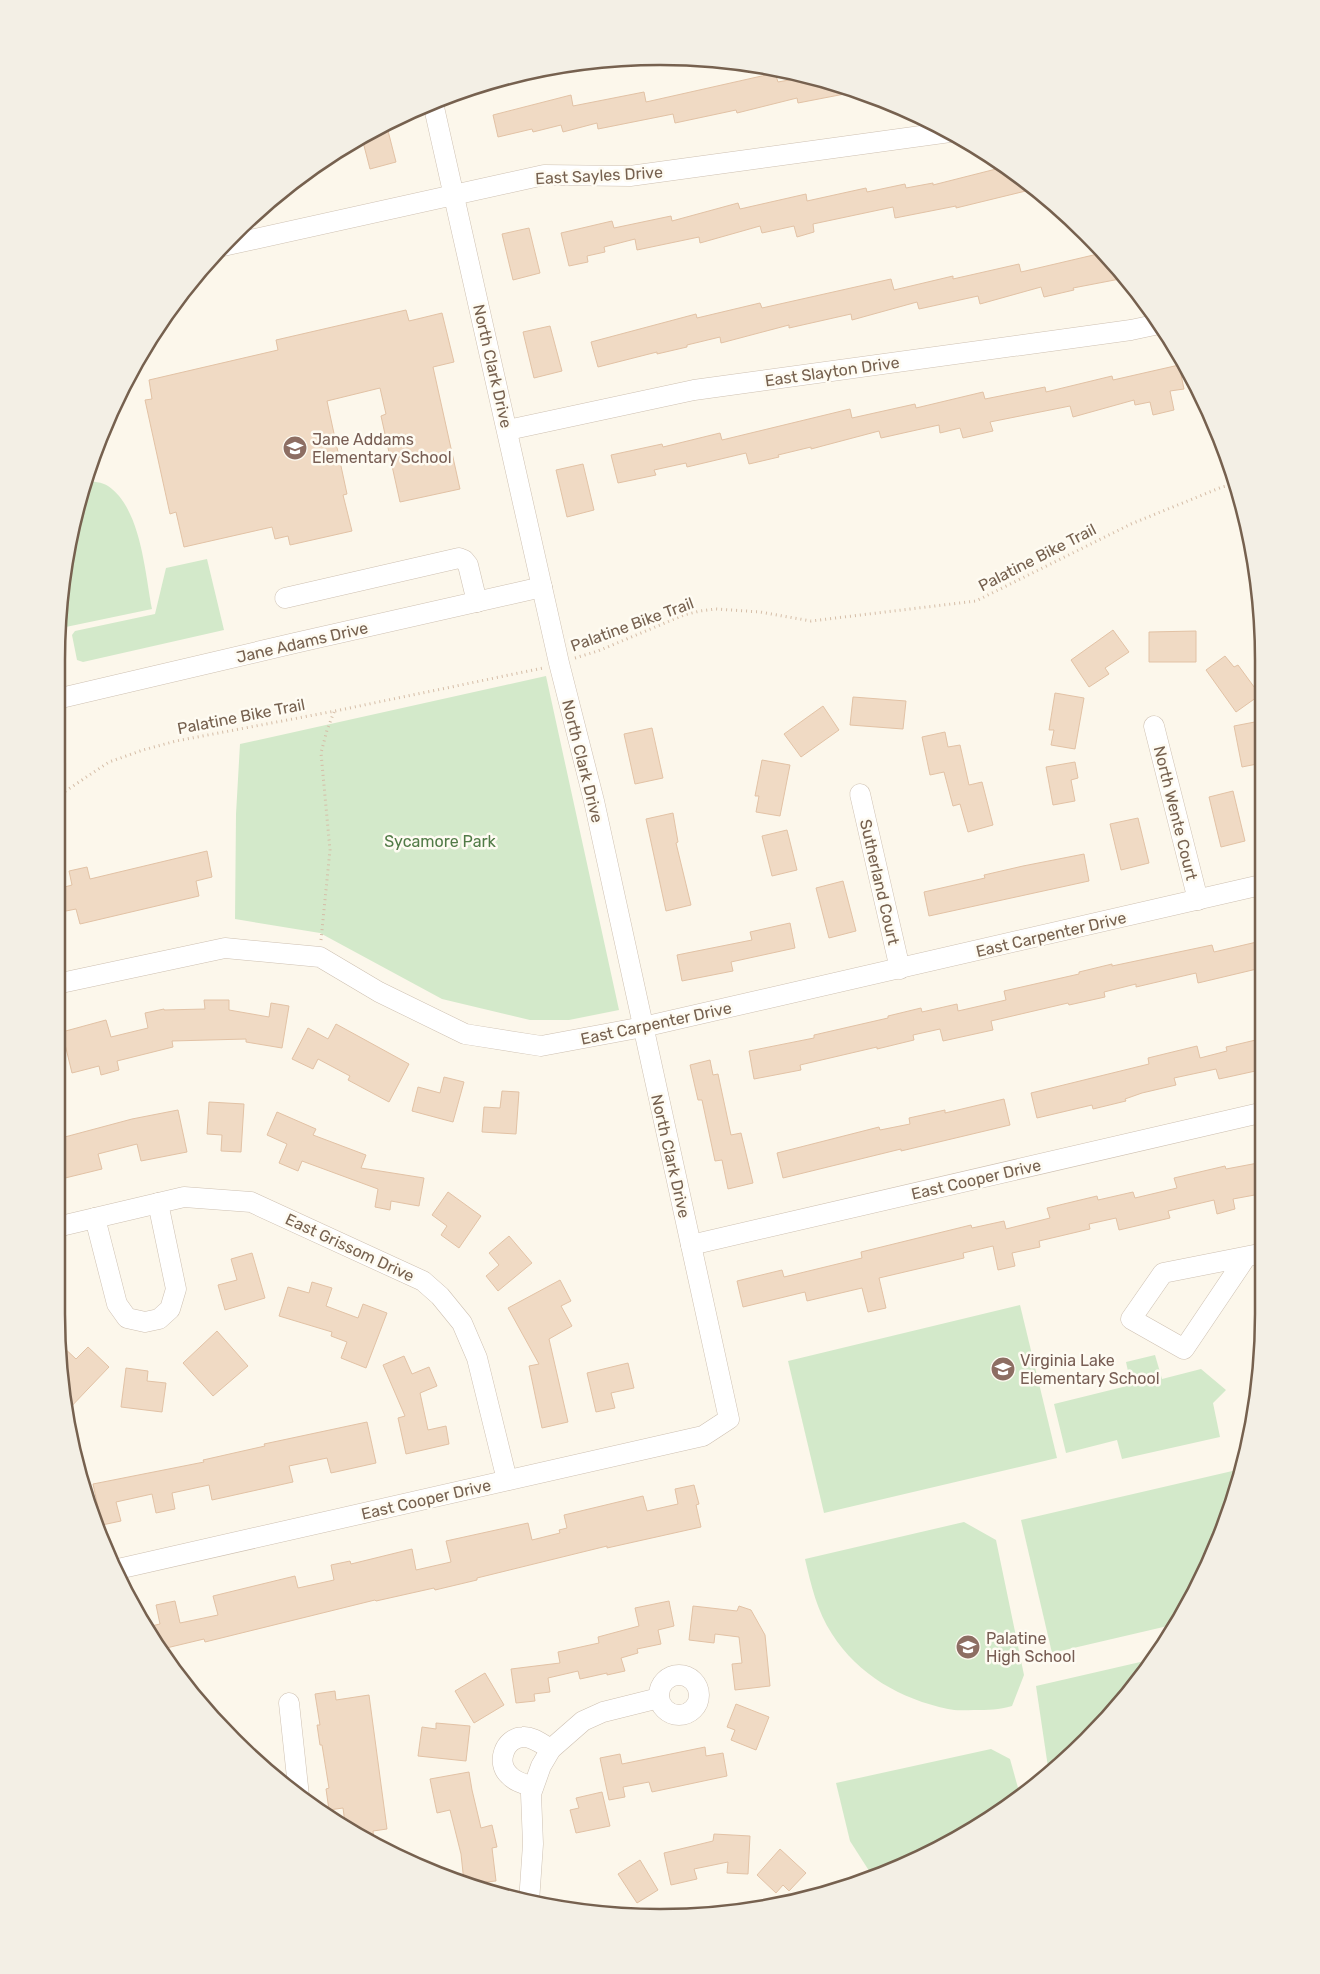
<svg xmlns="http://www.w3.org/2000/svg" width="1320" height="1974" font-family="Rubik,sans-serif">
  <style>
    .green { fill: #d3e9ca }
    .building { fill: #f0dac4; stroke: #e2c2a5 }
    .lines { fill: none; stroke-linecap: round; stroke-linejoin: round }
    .minor-casing { stroke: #cec0b1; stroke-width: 21 }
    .path { stroke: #d5bda7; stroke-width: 3; stroke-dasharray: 1 4; stroke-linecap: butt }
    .minor { stroke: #fff; stroke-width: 20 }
    .labels { text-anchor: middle; stroke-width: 5; stroke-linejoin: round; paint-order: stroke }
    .street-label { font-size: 16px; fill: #76614f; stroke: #fefbf2 }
    .education-label { font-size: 16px; fill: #785e54; stroke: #fefbf2; text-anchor: start }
    .park-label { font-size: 16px; fill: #517b47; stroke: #fefbf2 }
    .rim { fill: none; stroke: #76614f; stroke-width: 2.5 }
  </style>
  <rect width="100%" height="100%" fill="#fcf7eb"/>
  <g class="green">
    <path d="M86 480C92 482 103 482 108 486 141 508 145 573 152 609L61 628V581L77 503Z"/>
    <path d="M207 559 224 630 83 662 77 660 72 635 75 631 155 614 166 568Z"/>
    <path d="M546 676 619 1010 569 1020H530L442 999 320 933 235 919 236 814 240 744Z"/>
    <path d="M1020 1305 1057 1458 824 1513 788 1361Z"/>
    <path d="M1155 1355 1162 1379 1201 1369 1226 1390 1213 1403 1220 1437 1122 1459 1117 1440 1066 1453 1054 1404 1131 1385 1126 1362Z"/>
    <path d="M1241 1469 1232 1508 1202 1581 1172 1625 1052 1653 1021 1520Z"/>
    <path d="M964 1522 996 1540 1024 1675 1012 1706C999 1710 988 1710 974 1710 966 1710 956 1711 948 1709 901 1699 858 1675 832 1634 817 1611 811 1585 805 1559Z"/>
    <path d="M1149 1660 1114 1712 1058 1768 1049 1774 1036 1686Z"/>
    <path d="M991 1749 1010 1759 1020 1795 962 1837 891 1872 873 1877 850 1841 836 1783Z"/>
  </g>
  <g class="building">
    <path d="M775 73 778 82 805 77 860 91 798 103 797 98 737 113 736 110 675 123 673 114 598 129 597 123 563 132 561 125 533 132 532 129 498 137 493 115 571 95 573 106 644 92 646 102Z"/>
    <path d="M386 123 396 162 370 169 362 138Z"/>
    <path d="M1004 167 1034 189 956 208V206L895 218 893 207 813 224 814 232 797 237 794 226 762 233 760 226 700 243 699 237 637 250 635 239 604 247 605 252 587 256 588 262 569 266 561 233 612 221 614 228 671 216 672 221 738 203 740 209 806 194 807 201 866 188 867 192 905 184 906 188 933 183V185Z"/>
    <path d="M529 228 540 273 513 280 502 234Z"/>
    <path d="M1102 253 1125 278 1073 288 1074 290 1044 297 1041 287 980 304 978 296 919 309 917 302 852 320 851 314 789 328V325L721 343 720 337 687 345V347L657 354V352L598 367 591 342 696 314 697 318 760 303 762 308 891 279 894 290 953 276V279L1019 264 1021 272Z"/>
    <path d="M406 310 409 321 442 313 454 362 433 367 460 489 400 502 381 416 386 414 380 388 327 401 347 494 343 495 352 531 290 545 288 536 275 539 272 527 184 547 176 512 170 514 145 400 152 399 149 380 278 350 276 340Z"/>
    <path d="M550 326 562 371 534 378 523 332Z"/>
    <path d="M1179 365 1184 389 1170 391 1174 410 1153 415 1150 402 1135 405 1134 400 1073 417 1070 406 990 422 993 431 963 438 960 428 940 433 939 425 881 438 879 431 811 449V447L778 455 779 457 749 464 746 453 687 467 686 463 654 470 656 475 618 483 611 455 662 444 663 447 720 433 722 440 850 409 852 418 915 404 916 408 983 392 985 399 1045 387 1046 392 1112 376 1113 380Z"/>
    <path d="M583 464 594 510 567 517 556 470Z"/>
    <path d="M1113 630 1129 652 1105 668 1109 674 1089 687 1071 660Z"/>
    <path d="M1196 631V662H1149V632Z"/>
    <path d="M1225 656 1234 667 1238 665 1260 695 1236 712 1206 670Z"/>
    <path d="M1055 693 1084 698 1075 749 1051 745 1054 730H1049Z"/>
    <path d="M853 697 906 701 903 729 850 725Z"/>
    <path d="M823 706 839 730 801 757 784 734Z"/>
    <path d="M1260 721 1262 734V763L1242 767 1234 726Z"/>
    <path d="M652 728 663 778 635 784 624 734Z"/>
    <path d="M945 732 948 747 960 745 969 785 982 782 993 825 968 832 960 804 953 806 944 772 930 775 922 737Z"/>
    <path d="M762 760 790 765 780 816 756 812 759 796H755Z"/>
    <path d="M1075 762 1078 778 1071 780 1075 801 1053 805 1046 767Z"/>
    <path d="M1233 791 1245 841 1221 847 1209 797Z"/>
    <path d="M673 813 678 842 676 843 691 905 666 911 646 819Z"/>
    <path d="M1138 818 1149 863 1121 870 1110 824Z"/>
    <path d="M787 830 797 870 772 876 762 836Z"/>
    <path d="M207 851 212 877 196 881 199 896 80 924 76 909 61 912V888L72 885 69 871 87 867 90 879Z"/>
    <path d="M1084 854 1089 881 929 916 924 892 985 878 984 875 1023 866Z"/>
    <path d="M843 881 856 931 829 938 816 888Z"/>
    <path d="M790 923 795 948 731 962 733 971 682 981 677 955 752 940 750 932Z"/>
    <path d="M1261 941V968L1198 983 1196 973 1136 987V984L1104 992 1105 997 1069 1005 1068 1003 991 1021 993 1030 943 1041 940 1029 913 1035 914 1040 877 1049V1047L800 1065 801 1070 754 1079 749 1051 814 1038V1035L888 1018V1016L921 1008 922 1012 957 1004 958 1011 1006 1000 1004 991 1079 974V972L1112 964V966L1212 945 1214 952Z"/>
    <path d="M204 1000H229V1010L269 1017 271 1003 289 1006 282 1048 246 1042V1039L172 1041 173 1047 117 1061 119 1070 101 1075 99 1066 72 1073 62 1032 106 1020 111 1037 148 1028 145 1013 164 1009V1010L205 1009Z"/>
    <path d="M336 1024 409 1064 389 1102 348 1080 350 1076 318 1059 313 1069 292 1059 308 1028 328 1039Z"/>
    <path d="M1260 1039V1070L1219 1079 1216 1069 1174 1078 1176 1085 1142 1093 1125 1099 1126 1101 1093 1109 1092 1105 1037 1118 1031 1093 1149 1064 1148 1058 1197 1046 1200 1058 1227 1051 1226 1047Z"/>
    <path d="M710 1060 713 1075 718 1074 731 1135 741 1133 753 1183 728 1189 722 1160 715 1161 702 1100H698L690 1065Z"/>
    <path d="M444 1077 464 1082 453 1122 412 1111 418 1087 440 1093Z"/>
    <path d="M502 1091 519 1092 516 1134 482 1132 484 1107 500 1108Z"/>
    <path d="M1004 1099 1010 1125 901 1151V1149L783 1178 777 1153 879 1127 880 1130 910 1124 909 1118 945 1110V1113Z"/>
    <path d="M209 1102 244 1104 241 1152 221 1151 222 1135 207 1134Z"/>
    <path d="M178 1110 187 1152 141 1161 137 1144 98 1154 102 1169 61 1179V1138L132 1119Z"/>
    <path d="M277 1112 316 1129 313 1135 366 1155 361 1168 424 1178 419 1206 391 1201 390 1210 375 1207 378 1189 302 1161 298 1171 279 1163 287 1144 267 1135Z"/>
    <path d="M1258 1163 1260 1194 1233 1199 1235 1209 1217 1214 1214 1200 1168 1211 1170 1218 1119 1230 1116 1218 1089 1224 1090 1229 1039 1241 1040 1247 1012 1253 1015 1266 998 1270 993 1246 963 1253 964 1258 879 1278 886 1308 868 1312 862 1288 807 1301 805 1292 743 1307 737 1281 782 1270 784 1277 862 1258 861 1252 971 1225 972 1228 1004 1221 1006 1229 1050 1218 1047 1208 1097 1196 1098 1200 1133 1192 1135 1198 1177 1188 1174 1178 1225 1166 1226 1169Z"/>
    <path d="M448 1192 481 1216 459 1248 441 1235 447 1226 432 1215Z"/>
    <path d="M509 1236 532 1263 498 1291 486 1276 499 1265 489 1253Z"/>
    <path d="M252 1253 265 1298 225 1310 218 1285 237 1280 231 1259Z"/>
    <path d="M560 1280 571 1301 561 1306 572 1326 549 1339 568 1422 542 1428 529 1366 539 1364 508 1308Z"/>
    <path d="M312 1282 332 1288 326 1306 358 1318 363 1304 387 1313 366 1368 341 1358 347 1342 331 1336 332 1332 279 1316 288 1287 309 1293Z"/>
    <path d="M217 1331 248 1366 213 1396 183 1363Z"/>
    <path d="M61 1345 76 1359 88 1347 109 1367 66 1412 61 1393Z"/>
    <path d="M404 1356 412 1374 429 1367 437 1386 420 1393 428 1430 446 1426 449 1444 406 1454 398 1418 405 1416 383 1365Z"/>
    <path d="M628 1363 634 1388 611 1393 615 1408 596 1412 587 1373Z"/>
    <path d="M126 1368 148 1371 147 1381 166 1383 162 1412 121 1407Z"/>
    <path d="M367 1422 376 1463 331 1473 327 1458 289 1466 293 1482 212 1500 209 1485 172 1493 175 1509 156 1513 152 1494 116 1502 121 1521 102 1525 93 1484 204 1462 203 1460 265 1446 264 1444Z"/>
    <path d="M694 1485 699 1504 696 1505 701 1527 607 1548V1546L477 1578V1580L435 1590 434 1588 376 1601 375 1600 205 1642 204 1639 158 1650 147 1627 160 1624 156 1605 175 1601 180 1623 218 1615 213 1596 295 1576 298 1588 334 1580 331 1565 350 1561 351 1564 412 1549 416 1570 451 1562 446 1541 528 1523 532 1540 560 1533 559 1530 567 1528 564 1515 643 1496 647 1511 678 1504 675 1489Z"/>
    <path d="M669 1601 674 1626 658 1630 661 1644 637 1649 638 1653 621 1658 625 1671 607 1675V1673L580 1679 578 1671 548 1678 550 1692 534 1694 535 1701 516 1703 511 1669 560 1663 558 1652 599 1643 598 1637 639 1626 635 1608Z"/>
    <path d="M693 1606 737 1611 739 1606 751 1610 765 1635 770 1686 735 1690 732 1664 742 1663 739 1637 715 1634 714 1643 689 1640Z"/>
    <path d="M485 1673 504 1705 474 1723 455 1691Z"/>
    <path d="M335 1691 336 1700 369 1695 387 1829 373 1831 374 1840 345 1823 343 1808 329 1810 326 1789 329 1788 322 1745H320L317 1725H320L315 1694Z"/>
    <path d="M736 1704 769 1717 756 1750 731 1740 735 1730 727 1727Z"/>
    <path d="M436 1723 470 1726 466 1761 418 1756 422 1727 436 1729Z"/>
    <path d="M705 1747 706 1756 723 1753 727 1776 652 1792 649 1782 623 1787 625 1797 609 1800 600 1758 620 1754 622 1764Z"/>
    <path d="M469 1772 472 1790 481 1828 492 1825 497 1847 492 1848 496 1881 486 1882 487 1889 464 1882 461 1854 450 1810 437 1813 430 1779Z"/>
    <path d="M602 1792 610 1826 576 1833 570 1810 579 1808 576 1798Z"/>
    <path d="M714 1834 750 1836 748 1874 727 1873 728 1862 694 1869 697 1879 671 1885 664 1853 713 1841Z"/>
    <path d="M780 1849 806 1873 789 1891 783 1885 776 1893 757 1875Z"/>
    <path d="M640 1860 658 1890 637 1903 618 1874Z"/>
  </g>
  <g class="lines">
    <defs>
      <g id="minor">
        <path d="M223 246 544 175 630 176 950 132"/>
        <path d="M508 430 694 390 1131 330 1159 324"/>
        <path d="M285 598 459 558 464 560 468 565 477 602"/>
        <path d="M61 698 295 643 542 587"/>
        <path d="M1154 726 1198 900"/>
        <path d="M860 794 900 969"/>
        <path d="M61 983 225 948 320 957 379 992 465 1034 541 1046 643 1027 1261 885"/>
        <path d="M95 1218 117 1304 127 1318 145 1322 159 1319 170 1309 176 1289 158 1203"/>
        <path d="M61 1226 184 1197 251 1202 423 1281 440 1296 462 1323 477 1358 507 1480"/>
        <path d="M691 1245 1260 1113"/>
        <path d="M1246 1257 1184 1349 1131 1319 1163 1273 1259 1254"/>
        <path d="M118 1569 694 1438 703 1436 729 1419 594 801 559 663 433 103"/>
        <circle cx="679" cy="1695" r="20"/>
        <path d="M289 1703 299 1796"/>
        <path d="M533 1787C525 1784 515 1782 509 1775 496 1763 504 1738 523 1737 532 1736 543 1745 551 1749"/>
        <path d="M529 1902 533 1844 531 1794 541 1766 551 1749 583 1721 603 1712 659 1698"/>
      </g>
    </defs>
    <use href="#minor" class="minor-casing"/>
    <g class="path">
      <path d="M575 658 598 651 684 615 700 611 716 609 760 612 811 621 976 601 1131 524 1222 487 1236 484"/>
      <path d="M61 794 109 762 143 750 176 741 335 711 543 668"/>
      <path d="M321 940 330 850 321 753 327 730 334 712"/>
    </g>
    <use href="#minor" class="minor"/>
  </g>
  <defs>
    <symbol id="school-disc" viewBox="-11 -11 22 22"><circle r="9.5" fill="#8d6e63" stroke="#fefbf2"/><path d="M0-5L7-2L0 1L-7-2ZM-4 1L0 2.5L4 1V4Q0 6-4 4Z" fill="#fff"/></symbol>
  </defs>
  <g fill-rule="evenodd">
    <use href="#school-disc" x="281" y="434" width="28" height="28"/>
    <use href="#school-disc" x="989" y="1355" width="28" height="28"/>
    <use href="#school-disc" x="954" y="1633" width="28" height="28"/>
  </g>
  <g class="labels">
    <g class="street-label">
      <text transform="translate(599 175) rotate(-3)" y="6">East Sayles Drive</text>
      <text transform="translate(493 366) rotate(77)" y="6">North Clark Drive</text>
      <text transform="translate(832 371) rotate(-8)" y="6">East Slayton Drive</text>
      <text transform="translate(1037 557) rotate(-27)" y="6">Palatine Bike Trail</text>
      <text transform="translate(632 624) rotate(-20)" y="6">Palatine Bike Trail</text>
      <text transform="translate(302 642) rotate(-13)" y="6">Jane Adams Drive</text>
      <text transform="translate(241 716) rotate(-11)" y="6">Palatine Bike Trail</text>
      <text transform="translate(583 761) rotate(76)" y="6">North Clark Drive</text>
      <text transform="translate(1176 813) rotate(76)" y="6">North Wente Court</text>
      <text transform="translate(880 882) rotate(77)" y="6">Sutherland Court</text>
      <text transform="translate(1051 934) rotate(-13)" y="6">East Carpenter Drive</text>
      <text transform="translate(656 1023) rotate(-12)" y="6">East Carpenter Drive</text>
      <text transform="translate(671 1156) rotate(77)" y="6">North Clark Drive</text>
      <text transform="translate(976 1179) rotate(-13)" y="6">East Cooper Drive</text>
      <text transform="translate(350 1247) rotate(25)" y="6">East Grissom Drive</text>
      <text transform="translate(426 1499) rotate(-13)" y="6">East Cooper Drive</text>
    </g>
    <g class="education-label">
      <text x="312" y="445">Jane Addams<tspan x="312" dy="18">Elementary School</tspan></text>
      <text x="1020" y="1366">Virginia Lake<tspan x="1020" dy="18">Elementary School</tspan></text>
      <text x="986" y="1644">Palatine<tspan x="986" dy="18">High School</tspan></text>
    </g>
    <g class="park-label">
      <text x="440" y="847">Sycamore Park</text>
    </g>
  </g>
  <path d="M0 0H1320V1974H0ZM660 65H660A595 595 0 0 1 1255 660V1314A595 595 0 0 1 660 1909H660A595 595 0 0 1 65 1314V660A595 595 0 0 1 660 65Z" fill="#f3efe5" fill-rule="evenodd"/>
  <path class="rim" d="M660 65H660A595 595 0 0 1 1255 660V1314A595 595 0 0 1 660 1909H660A595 595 0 0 1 65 1314V660A595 595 0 0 1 660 65Z"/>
</svg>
